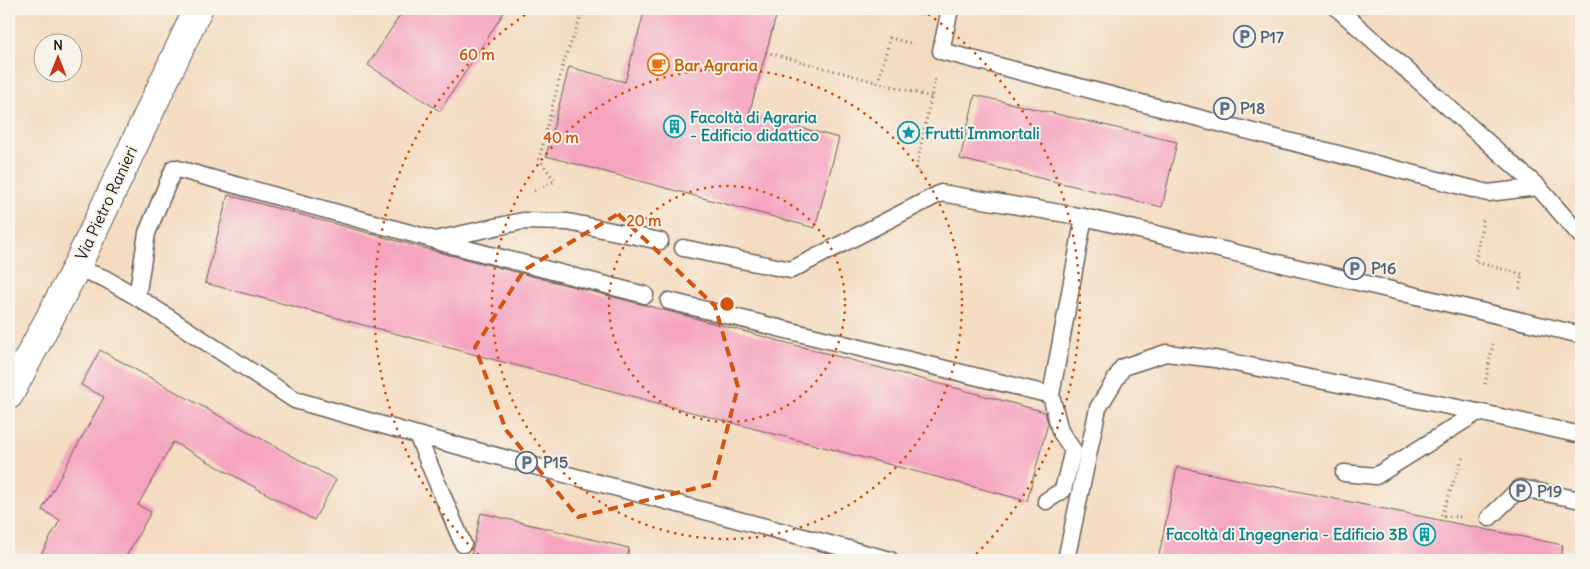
<svg xmlns="http://www.w3.org/2000/svg" width="1590" height="569" font-family="Delius,sans-serif">
  <style>
    .building { fill: #f5a4c0 }
    .lines { fill: none; stroke-linecap: round; stroke-linejoin: round }
    .service-casing { stroke: #685f56; stroke-width: 19 }
    .minor-casing { stroke: #685f56; stroke-width: 30 }
    .path { stroke: #685f56; stroke-width: 3; stroke-dasharray: 1 4; stroke-linecap: butt }
    .service { stroke: #fff; stroke-width: 16 }
    .minor { stroke: #fff; stroke-width: 28 }
    .marked { fill: none; stroke: #d4530e; stroke-width: 4; stroke-dasharray: 10 6; stroke-linejoin: round }
    .ring { fill: none; stroke: #d4530e; stroke-width: 2.5; stroke-dasharray: 2.5 5 }
    .labels { text-anchor: middle; stroke-width: 4; stroke-linejoin: round; paint-order: stroke }
    .service-label { font-size: 16px; font-weight: bold; fill: #4e5e75; stroke: #f7f3e8; text-anchor: start }
    .food-label { font-size: 16px; font-weight: bold; fill: #c56008; stroke: #f7f3e8; text-anchor: start }
    .culture-label { font-size: 16px; font-weight: bold; fill: #0d838f; stroke: #f7f3e8; text-anchor: start }
    .street-label { font-size: 16px; fill: #1c1c1c; stroke: #f7f3e8 }
    .centre { fill: #d4530e; stroke: #f7f3e8; stroke-width: 2.5 }
    .ring-label { font-size: 15px; text-anchor: middle; font-weight: bold; fill: #d4530e; stroke: #f7f3e8; stroke-width: 4; stroke-linejoin: round; paint-order: stroke }
  </style>
  <rect width="100%" height="100%" fill="#f7f3e8"/>
  <filter id="ink" filterUnits="userSpaceOnUse"><feTurbulence type="fractalNoise" baseFrequency=".02" numOctaves="2"/><feDisplacementMap in="SourceGraphic" scale="10" xChannelSelector="R" yChannelSelector="G"/><feConvolveMatrix kernelMatrix="1 2 1 2 8 2 1 2 1" color-interpolation-filters="sRGB"/></filter>
  <filter id="wash" filterUnits="userSpaceOnUse"><feTurbulence type="fractalNoise" baseFrequency=".0096" numOctaves="4" result="noise"/><feDisplacementMap in="SourceGraphic" scale="20" xChannelSelector="R" yChannelSelector="G"/><feGaussianBlur stdDeviation="1.12" result="paint"/><feColorMatrix in="noise" values="0 0 0 0 0 0 0 0 0 0 0 0 0 0 0 0 0 1.4 0 .05"/><feComposite in="paint" operator="in"/></filter>
  <g filter="url(#wash)">
    <rect width="100%" height="100%" fill="#f4dcc1"/>
    <g id="blocks">
      <g class="building">
        <path d="M404 9H506L440 111 368 65Z"/>
        <path d="M645 9H778L749 114 839 138 815 228 546 156 569 67 625 82Z"/>
        <path d="M975 95 1177 142 1162 207 960 159Z"/>
        <path d="M228 195 438 252 664 310 1045 412 1048 423 1027 501 205 283Z"/>
        <path d="M100 350 336 480 314 520 173 442 138 505 151 512 124 560H38L60 520 42 510 104 397 81 385Z"/>
        <path d="M1177 467 1563 545 1561 560H1158Z"/>
        <path d="M481 513 629 548 627 560H470Z"/>
      </g>
    </g>
  </g>
  <g filter="url(#ink)">
    <use href="#blocks" fill-opacity="0" stroke="#685f56" stroke-width="1"/>
    <g class="lines">
      <defs>
        <g id="service">
          <path d="M950 9 941 51 1488 193 1538 187"/>
          <path d="M1338 9 1538 187 1581 236"/>
          <path d="M660 241 568 222 523 221 435 240 174 168 147 233 137 297 295 400 417 435 890 560"/>
          <path d="M440 242 645 295"/>
          <path d="M683 248 791 270 941 193 1084 217 1581 335"/>
          <path d="M76 268 104 278 137 297"/>
          <path d="M669 301 1051 395 1084 217"/>
          <path d="M417 435 463 544"/>
          <path d="M1344 473 1376 476 1478 412"/>
          <path d="M1046 501 1063 490 1073 450 1060 431 1051 395"/>
          <path d="M1489 518 1520 488 1581 500"/>
          <path d="M1066 560 1098 408 1123 367 1166 353 1215 359 1478 412 1581 435"/>
        </g>
        <path id="minor" d="M9 395 76 268 198 9"/>
      </defs>
      <use href="#service" class="service-casing"/>
      <use href="#minor" class="minor-casing"/>
      <g class="path">
        <path d="M766 52 931 97"/>
        <path d="M878 82 890 38 914 44"/>
        <path d="M919 172 916 169 935 79"/>
        <path d="M534 191 555 181 539 159 564 61 584 9"/>
        <path d="M1483 220 1475 262 1522 274 1519 292"/>
        <path d="M1485 384 1493 344"/>
        <path d="M1460 517 1441 516 1463 457"/>
      </g>
      <use href="#service" class="service"/>
      <use href="#minor" class="minor"/>
    </g>
  </g>
  <path class="marked" d="M618 214 715 306 738 387 713 484 578 517 506 430 475 347 524 270Z"/>
  <g class="ring">
    <circle cx="727" cy="304" r="118"/>
    <circle cx="727" cy="304" r="235"/>
    <path d="M484 560A353 353 0 0 1 532 10M922 10A353 353 0 0 1 970 560"/>
  </g>
  <defs>
    <symbol id="parking-ring" viewBox="-11 -11 22 22"><circle r="9.5" fill="#f7f3e8" stroke="#5c6f8a" stroke-width="1.5"/><path d="M-3.5-5.5H1a3.5 3.5 0 0 1 0 7H-1V5.5H-3.5ZM-1-3.4V-.6H.8a1.4 1.4 0 0 0 0-2.8Z" fill="#5c6f8a"/></symbol>
    <symbol id="cafe-ring" viewBox="-11 -11 22 22"><circle r="9.5" fill="#f7f3e8" stroke="#e8710a" stroke-width="1.5"/><path d="M-5.5-4.5H6V0H3Q3 3.5 0 3.5H-2.5Q-5.5 3.5-5.5 0ZM3-3.2v2h1.7v-2ZM-6 4.5H4V6H-6Z" fill="#e8710a"/></symbol>
    <symbol id="building-ring" viewBox="-11 -11 22 22"><circle r="9.5" fill="#f7f3e8" stroke="#0f9aa8" stroke-width="1.5"/><path d="M-4-6H4V6H1V3H-1V6H-4ZM-2.5-4.3h1.7v1.8h-1.7ZM.8-4.3h1.7v1.8H.8ZM-2.5-1h1.7V.8h-1.7ZM.8-1h1.7V.8H.8Z" fill="#0f9aa8"/></symbol>
    <symbol id="sight-ring" viewBox="-11 -11 22 22"><circle r="9.5" fill="#f7f3e8" stroke="#0f9aa8" stroke-width="1.5"/><path d="M0-6L1.8-2.2L6-1.7L2.9 1.2L3.7 5.4L0 3.3L-3.7 5.4L-2.9 1.2L-6-1.7L-1.8-2.2Z" fill="#0f9aa8"/></symbol>
  </defs>
  <g fill-rule="evenodd">
    <use href="#parking-ring" x="1232" y="24" width="25" height="25"/>
    <use href="#cafe-ring" x="646" y="52" width="25" height="25"/>
    <use href="#parking-ring" x="1212" y="96" width="25" height="25"/>
    <use href="#building-ring" x="662" y="114" width="25" height="25"/>
    <use href="#sight-ring" x="896" y="120" width="25" height="25"/>
    <use href="#parking-ring" x="1342" y="256" width="25" height="25"/>
    <use href="#parking-ring" x="514" y="450" width="25" height="25"/>
    <use href="#parking-ring" x="1508" y="478" width="25" height="25"/>
    <use href="#building-ring" x="1412" y="522" width="25" height="25"/>
  </g>
  <g class="labels">
    <g class="service-label">
      <text x="1260" y="43">P17</text>
      <text x="1240" y="114">P18</text>
      <text x="1371" y="274">P16</text>
      <text x="543" y="468">P15</text>
      <text x="1537" y="497">P19</text>
    </g>
    <g class="food-label">
      <text x="674" y="71">Bar Agraria</text>
    </g>
    <g class="culture-label">
      <text x="690" y="123">Facoltà di Agraria<tspan x="690" dy="18">- Edificio didattico</tspan></text>
      <text x="925" y="139">Frutti Immortali</text>
      <text x="1408" y="540" text-anchor="end">Facoltà di Ingegneria - Edificio 3B</text>
    </g>
    <g class="street-label">
      <text transform="translate(106 203) rotate(-65)" y="6">Via Pietro Ranieri</text>
    </g>
  </g>
  <circle cx="727" cy="304" r="8" class="centre"/>
  <g class="ring-label">
    <text x="477" y="60">60 m</text>
    <text x="561" y="143">40 m</text>
    <text x="644" y="226">20 m</text>
  </g>
  <rect width="1590" height="569" fill="none" stroke="#f7f3e8" stroke-width="30"/>
  <g transform="translate(58 58)"><circle r="24" fill="#f7f3e8" stroke="#9f9d96"/>
  <path d="M0-4L9 19L0 12L-9 19Z" fill="#c8321e"/>
  <text y="-8" font-size="14" font-weight="bold" text-anchor="middle" fill="#1c1c1c">N</text>
  </g>
</svg>
